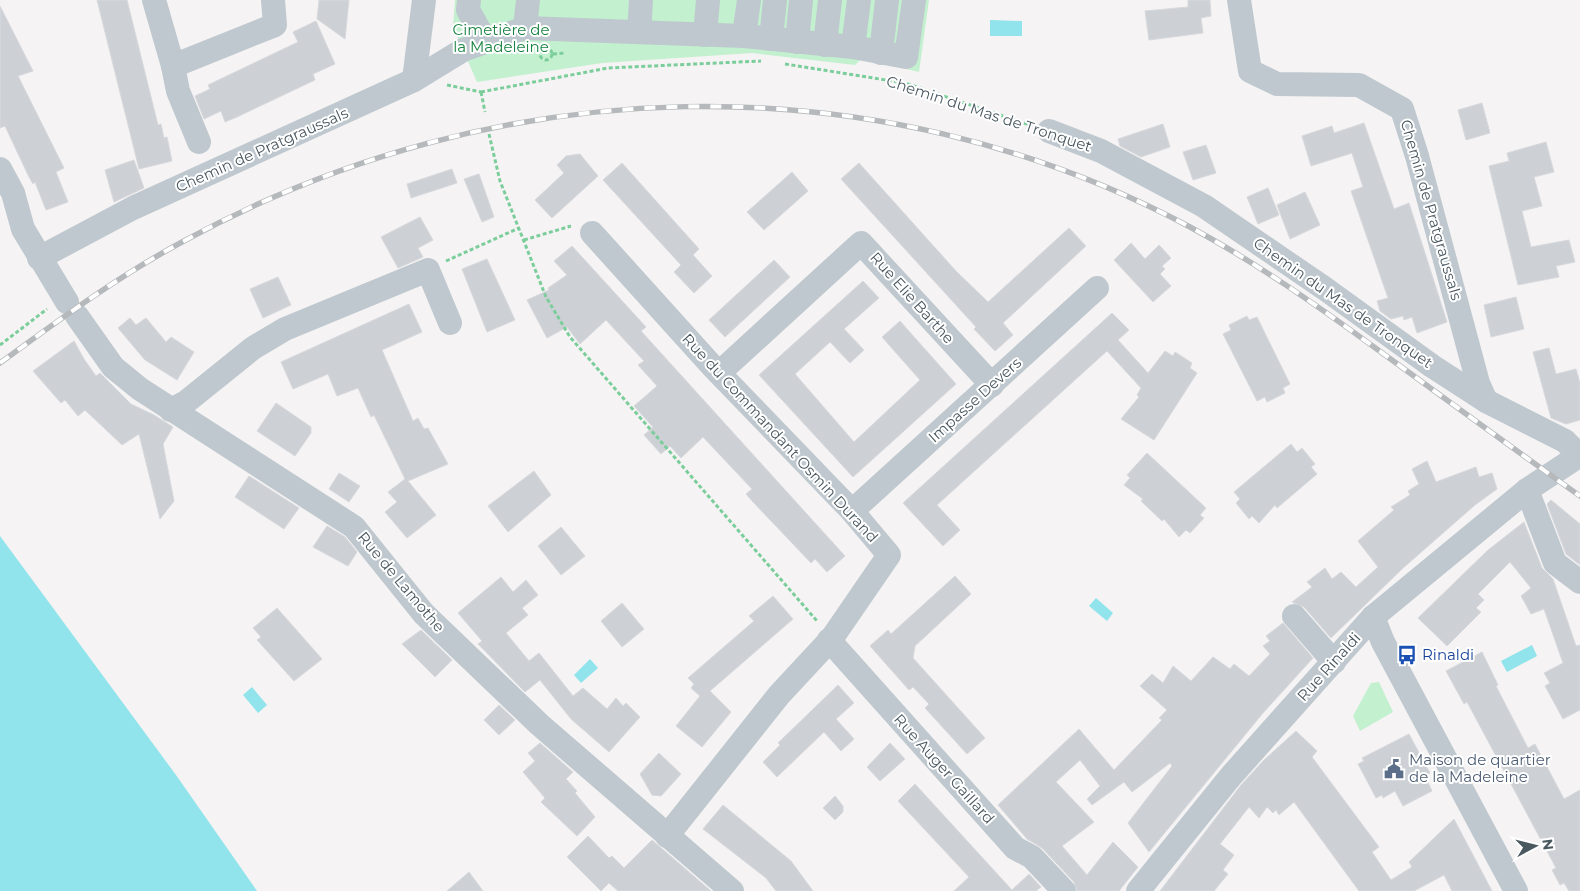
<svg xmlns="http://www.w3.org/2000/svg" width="1580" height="891" font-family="Montserrat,sans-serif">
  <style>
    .green { fill: #c3f0cf }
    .water { fill: #91e4ec }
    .building { fill: #cdd0d5; stroke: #d7d9dd }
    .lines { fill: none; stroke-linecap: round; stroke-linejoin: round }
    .path { stroke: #7bce9b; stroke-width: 3; stroke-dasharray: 4 2.5; stroke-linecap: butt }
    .minor { stroke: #bec8ce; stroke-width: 24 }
    .rail-casing { stroke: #b5b9bc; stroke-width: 5.5 }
    .rail { stroke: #fff; stroke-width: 4; stroke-dasharray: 11; stroke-linecap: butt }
    .labels { text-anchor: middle; stroke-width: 4; stroke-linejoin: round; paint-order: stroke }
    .park-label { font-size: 15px; fill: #198341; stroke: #fff }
    .street-label { font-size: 15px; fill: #4a5860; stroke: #fff }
    .transit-label { font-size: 15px; fill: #164399; stroke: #fff; text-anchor: start }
    .service-label { font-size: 15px; fill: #4e5e75; stroke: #fff; text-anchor: start }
  </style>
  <rect width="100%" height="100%" fill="#f5f3f3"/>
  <g class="green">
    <path d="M455 0H929L919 72 862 58 855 65 752 53 602 63 477 82 453 27Z"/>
    <path d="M1379 682 1393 712 1360 731 1353 716 1371 683Z"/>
  </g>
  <g class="water">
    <path d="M990 20 1022 21V36H990Z"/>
    <path d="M0 536 176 775 257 891H0Z"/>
    <path d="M1096 598 1113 613 1107 621 1089 606Z"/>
    <path d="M1532 645 1537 656 1507 672 1501 661Z"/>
    <path d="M590 659 598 668 581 683 574 675Z"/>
    <path d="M252 687 267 705 258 713 243 695Z"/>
  </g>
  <g class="building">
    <path d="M97 0H127L158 125 161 124 164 138 167 137 172 161 139 169Z"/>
    <path d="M319 0H349L345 39 317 19Z"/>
    <path d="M1188 0H1210L1211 16 1201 18 1203 33 1149 40 1145 11 1188 7Z"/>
    <path d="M0 6 33 71 18 76 64 168 56 172 68 202 46 210 35 182 33 184 28 175 5 126 0 128Z"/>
    <path d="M316 21 335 64 313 74 315 80 237 117 225 122 221 111 204 119 195 96 210 89 208 85 298 42 293 32Z"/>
    <path d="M1482 103 1490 133 1466 140 1458 110Z"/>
    <path d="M1364 123 1394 209 1409 203 1447 322 1417 333 1412 317 1404 320 1403 316 1391 319 1380 311 1377 301 1388 298 1351 191 1363 187 1352 153 1311 166 1302 136 1332 126 1334 133Z"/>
    <path d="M1163 124 1170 147 1141 157 1120 146 1118 139Z"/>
    <path d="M1546 142 1554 172 1534 177 1542 206 1522 211 1531 247 1569 240 1575 262 1556 266 1559 277 1518 285 1489 166 1509 161 1507 153Z"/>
    <path d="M1206 145 1216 173 1193 180 1183 152Z"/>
    <path d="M580 154 598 176 552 218 535 200 564 173 557 165 566 156Z"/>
    <path d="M134 160 144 188 114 202 105 170Z"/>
    <path d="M622 163 699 249 693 255 712 276 694 293 674 272 681 265 603 180Z"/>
    <path d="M859 163 956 271 988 302 1069 228 1086 246 1003 323 1013 335 995 351 974 329 976 327 841 179Z"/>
    <path d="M452 169 457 183 411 198 407 184Z"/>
    <path d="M792 172 808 191 764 230 747 212Z"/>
    <path d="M479 174 494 217 482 222 464 179Z"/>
    <path d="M1268 188 1279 215 1258 224 1247 197Z"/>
    <path d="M1305 192 1320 225 1290 239 1277 205Z"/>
    <path d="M420 217 433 240 418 248 423 257 398 268 381 237Z"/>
    <path d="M1131 243 1145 259 1159 245 1171 258 1162 266 1165 269 1160 274 1171 286 1153 302 1114 260Z"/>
    <path d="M572 246 646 327 641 331 845 556 827 572 815 559 811 563 753 502 746 494 752 489 703 437 681 458 670 446 661 454 644 435 653 427 634 406 657 386 638 365 644 361 606 320 580 344 567 327 547 338 527 300 549 290 548 288 567 275 554 261Z"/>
    <path d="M487 259 515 320 487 332 462 269Z"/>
    <path d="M774 260 790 277 725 337 709 320Z"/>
    <path d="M278 277 291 305 263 318 250 289Z"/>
    <path d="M863 281 879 298 844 329 864 350 850 363 830 342 795 374 854 442 920 380 882 337 900 321 956 384 853 477 759 375Z"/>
    <path d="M1516 297 1524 329 1491 337 1484 305Z"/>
    <path d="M409 304 422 332 382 350 413 421 418 418 424 429 428 428 448 464 408 481 436 515 407 538 385 512 397 502 388 492 405 479 374 415 371 417 358 388 337 396 328 374 293 389 281 362Z"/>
    <path d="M1112 313 1129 330 1118 340 1148 373 1165 351 1173 356 1175 352 1192 363 1190 368 1197 373 1154 440 1121 419 1139 397 1137 395 1141 388 1107 351 937 505 960 530 943 546 903 503Z"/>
    <path d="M1247 316 1249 320 1257 317 1290 384 1283 388 1285 393 1267 402 1265 397 1257 401 1223 334 1231 330 1229 325Z"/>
    <path d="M130 318 136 325 146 318 166 342 171 337 194 352 177 380 145 360 118 328Z"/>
    <path d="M74 341 84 359 96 376 100 373 131 404 154 415 173 427 163 444 174 501 160 519 139 434 122 445 85 410 78 416 65 400 61 403 33 371Z"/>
    <path d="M1549 348 1556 374 1576 369 1580 383V420L1566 424 1551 418 1533 352Z"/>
    <path d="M276 403 311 427V433L295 456 257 431Z"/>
    <path d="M1291 444 1297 452 1302 448 1315 464 1311 467 1317 474 1277 508 1275 505 1259 523 1252 516 1249 519 1236 503 1240 499 1234 492Z"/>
    <path d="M1147 453 1206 508 1200 515 1204 518 1190 533 1186 530 1179 537 1164 519 1162 521 1141 501 1143 499 1124 485 1130 478 1127 475Z"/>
    <path d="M1427 461 1436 482 1476 467 1479 477 1492 473 1497 489 1475 505 1402 569 1331 638 1304 607 1292 602 1312 587 1307 582 1325 568 1332 579 1341 572 1356 587 1378 567 1358 541 1394 510 1391 507 1410 495 1408 491 1419 484 1412 469Z"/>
    <path d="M534 471 551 495 508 532 488 506Z"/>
    <path d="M339 473 360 486 349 502 329 489Z"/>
    <path d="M249 476 299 508 284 529 235 497Z"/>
    <path d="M1551 500 1580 524V565L1566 554 1547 504Z"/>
    <path d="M1524 522 1542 568 1553 579 1576 646 1580 645V710L1563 719 1545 686 1550 683 1544 673 1563 663 1544 609 1531 614 1521 596 1531 588 1510 562 1478 594 1484 600 1476 608 1481 612 1447 646 1418 618 1488 550Z"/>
    <path d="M327 526 345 537 357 552 348 566 313 547Z"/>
    <path d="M561 527 585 556 561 575 538 546Z"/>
    <path d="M955 576 971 594 915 646 913 658 985 738 967 754 925 708 929 704 913 687 909 690 870 646 888 630 891 634Z"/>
    <path d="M501 577 513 592 526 580 538 595 522 608 528 615 506 633 529 661 539 653 573 696 583 688 607 709 616 698 623 706 626 703 640 717 609 752 571 719 540 680 525 692 478 644 482 641 458 613Z"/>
    <path d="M773 596 793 619 710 691 731 712 702 747 676 726 700 696 691 688 694 684 688 678 754 621 749 616Z"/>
    <path d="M622 603 644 629 622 647 601 621Z"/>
    <path d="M277 608 322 659 294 681 257 640 261 637 253 628Z"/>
    <path d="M1283 623 1313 658 1263 713 1149 852 1128 823 1172 766 1170 763 1132 792 1124 782 1092 805 1087 799 1100 786 1080 760 1056 782 1094 822 1062 846 1087 875 1113 842 1138 867 1119 891H1077L1074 882 1042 848 1027 839 998 805 1079 729 1114 770 1162 720 1159 718 1167 710 1140 686 1152 674 1163 683 1173 666 1191 681 1213 657 1230 669 1234 664 1249 676 1270 654 1263 646 1270 641 1266 636Z"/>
    <path d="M421 630 452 660 435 677 402 644Z"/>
    <path d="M1482 652 1498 685 1496 686 1528 748 1535 744 1564 799 1580 790V891H1569L1564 883 1560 885 1552 870 1556 868 1467 702 1464 704 1446 671Z"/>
    <path d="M838 685 854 703 836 719 854 739 841 751 824 732 777 777 763 762 780 745 778 743Z"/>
    <path d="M499 705 515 720 499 735 484 720Z"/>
    <path d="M1296 731 1317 751 1312 757 1379 847 1372 852 1391 880 1412 867 1409 862 1454 819 1492 891H1452L1444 875 1414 891H1359L1294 802 1279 815 1276 810 1273 813 1267 807 1259 818 1249 807 1220 844 1234 855 1223 870 1228 874 1214 891H1160L1241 785 1264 760Z"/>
    <path d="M1409 734 1430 773 1425 776 1432 791 1403 806 1395 791 1383 798 1382 795 1376 798 1358 764 1364 761 1362 758Z"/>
    <path d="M540 743 573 772 566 779 577 791 575 793 595 817 577 836 541 802 545 798 523 772 535 761 528 753Z"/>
    <path d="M890 743 905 759 880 781 867 767Z"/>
    <path d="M659 753 681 774 661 796 652 795 640 774Z"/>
    <path d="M915 784 1012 890 1029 874 1041 887 1036 891H954L969 877 898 801Z"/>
    <path d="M835 796 843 806V812L835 820 823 808Z"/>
    <path d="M723 805 791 861 813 891H776L766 878 703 829Z"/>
    <path d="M588 836 609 858 612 856 624 868 652 840 711 891H618L609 883 601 891 567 857Z"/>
    <path d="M469 872 483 891H447Z"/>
  </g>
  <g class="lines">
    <g class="path">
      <circle cx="546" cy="54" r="6"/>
      <path d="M553 54 565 53"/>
      <path d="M785 64 905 83 1030 125"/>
      <path d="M447 85 481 92"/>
      <path d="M481 92 608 68 761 61"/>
      <path d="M481 92 485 112"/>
      <path d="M489 134 500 181 546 297 570 337 817 621"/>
      <path d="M524 240 571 226"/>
      <path d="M446 261 519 228"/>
      <path d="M0 345 47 309"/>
    </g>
    <g class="minor">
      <path d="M154 0 173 66 178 91 199 142"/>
      <path d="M469 0 468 10 486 42"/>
      <path d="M1239 0 1250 71 1277 84 1359 85 1402 109 1417 156 1478 383 1486 401"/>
      <path d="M525 28 528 0"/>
      <path d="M639 32 641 0"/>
      <path d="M705 35 708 0"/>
      <path d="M744 36 749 0"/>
      <path d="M771 39 775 0"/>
      <path d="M797 42 801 0"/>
      <path d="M825 45 830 0"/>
      <path d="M853 47 859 0"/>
      <path d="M881 53 887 0"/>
      <path d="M173 66 275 25 273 0"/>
      <path d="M414 80 424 0"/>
      <path d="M1049 131 1101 151 1204 206 1324 288 1432 366 1486 401 1565 441 1579 455"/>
      <path d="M0 169 13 193 23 229 67 302"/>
      <path d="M592 233 713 367 852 511 889 555 832 638 779 695 667 836"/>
      <path d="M39 258 133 208 414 80 463 50 525 28 744 36 853 47 906 57 914 0"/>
      <path d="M77 316 113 367 140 389 354 527 424 614 540 725 732 891"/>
      <path d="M719 373 861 243 992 385"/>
      <path d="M171 410 186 402 253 348 285 329 428 270 450 323"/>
      <path d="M1527 490 1555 563 1580 582"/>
      <path d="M852 511 1097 288"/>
      <path d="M1294 616 1334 662"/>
      <path d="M1373 617 1383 642 1516 891"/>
      <path d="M829 640 1015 848 1032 857 1064 891"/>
      <path d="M1138 891 1231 776 1373 617 1527 490 1580 455"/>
    </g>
    <defs>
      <path id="rail" d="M0 363C59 320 117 277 182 242 496 70 873 58 1190 227 1255 262 1315 304 1374 347 1443 397 1511 447 1580 496"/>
    </defs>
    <use href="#rail" class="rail-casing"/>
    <use href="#rail" class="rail"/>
  </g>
  <defs>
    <symbol id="bus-bare" viewBox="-9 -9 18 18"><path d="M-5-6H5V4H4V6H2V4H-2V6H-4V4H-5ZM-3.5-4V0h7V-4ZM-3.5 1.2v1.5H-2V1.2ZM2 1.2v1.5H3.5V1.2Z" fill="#1a4fb4" stroke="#fff" stroke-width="2.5" paint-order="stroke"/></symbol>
    <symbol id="civic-bare" viewBox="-9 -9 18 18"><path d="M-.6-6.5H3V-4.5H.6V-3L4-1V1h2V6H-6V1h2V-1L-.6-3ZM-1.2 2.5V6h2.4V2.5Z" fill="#5c6f8a" stroke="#fff" stroke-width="2.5" paint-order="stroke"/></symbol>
  </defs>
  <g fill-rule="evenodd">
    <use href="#bus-bare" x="1393" y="641" width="28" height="28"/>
    <use href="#civic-bare" x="1380" y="755" width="28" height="28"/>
  </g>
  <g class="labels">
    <g class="park-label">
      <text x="501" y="35">Cimetière de<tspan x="501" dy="17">la Madeleine</tspan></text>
    </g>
    <g class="street-label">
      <text transform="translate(989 114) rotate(18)" y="5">Chemin du Mas de Tronquet</text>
      <text transform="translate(262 150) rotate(-24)" y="5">Chemin de Pratgraussals</text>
      <text transform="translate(1431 210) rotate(74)" y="5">Chemin de Pratgraussals</text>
      <text transform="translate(912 298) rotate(48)" y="5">Rue Elie Barthe</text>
      <text transform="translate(1343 303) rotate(35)" y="5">Chemin du Mas de Tronquet</text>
      <text transform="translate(975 400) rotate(-42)" y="5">Impasse Devers</text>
      <text transform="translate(780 438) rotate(47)" y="5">Rue du Commandant Osmin Durand</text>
      <text transform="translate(401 582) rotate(50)" y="5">Rue de Lamothe</text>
      <text transform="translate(1329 667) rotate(-48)" y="5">Rue Rinaldi</text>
      <text transform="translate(944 769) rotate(48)" y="5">Rue Auger Gaillard</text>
    </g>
    <g class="transit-label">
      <text x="1422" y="660">Rinaldi</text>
    </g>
    <g class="service-label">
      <text x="1409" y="765">Maison de quartier<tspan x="1409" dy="17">de la Madeleine</tspan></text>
    </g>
  </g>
  <g transform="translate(1535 846) rotate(83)" stroke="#ffffff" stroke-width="4" paint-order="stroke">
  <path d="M0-4L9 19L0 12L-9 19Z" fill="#4a5860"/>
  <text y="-8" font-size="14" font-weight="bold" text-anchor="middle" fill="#4a5860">N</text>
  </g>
</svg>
